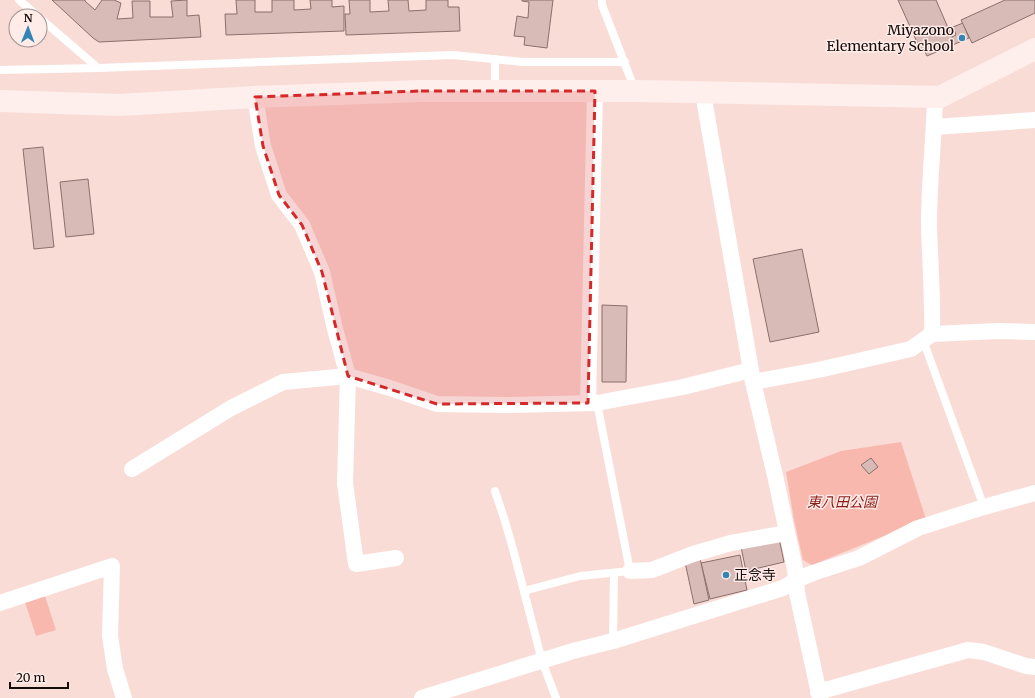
<svg xmlns="http://www.w3.org/2000/svg" width="1035" height="698" font-family="Merriweather,'Noto Sans JP',serif">
  <style>
    .green { fill: #f9b8ae }
    .building { fill: #d8bbb6; stroke: #8a6f6b }
    .lines { fill: none; stroke-linecap: round; stroke-linejoin: round }
    .lane { stroke: #fff; stroke-width: 8 }
    .street { stroke: #fff; stroke-width: 16 }
    .secondary { stroke: #feefec; stroke-width: 22 }
    .marked { fill: #d62828; fill-opacity: 0.2; stroke: #d62828; stroke-width: 3; stroke-dasharray: 8 5; stroke-linejoin: round }
    .poi-dot { fill: #3285b5; stroke: #ffece9; stroke-width: 1.5 }
    .labels { text-anchor: middle; stroke-width: 3; stroke-linejoin: round; paint-order: stroke }
    .poi-label { font-size: 14px; fill: #150c0a; stroke: #ffece9; text-anchor: end }
    .park-label { font-size: 14px; font-style: italic; fill: #8b1b15; stroke: #ffece9 }
  </style>
  <rect width="100%" height="100%" fill="#fadcd7"/>
  <g class="green">
    <path d="M901 442 926 519 812 565 803 560 794 520 786 472 841 451Z"/>
    <path d="M44 593 56 630 36 636 24 599Z"/>
  </g>
  <g class="building">
    <path d="M52 0H85V1L95 10 102 0H114L121 3 117 19 133 18 132 1H150V17H173L171 1 187 0V16L199 15 201 37 99 42 93 38Z"/>
    <path d="M236 0H255V12H272V0H294V10L311 9 310 0H332V7L344 6V31L226 35 225 14H237Z"/>
    <path d="M349 0H370V12L389 11 388 0H408L409 11 426 10V0H448V7H459L460 31 346 35 345 14H350Z"/>
    <path d="M522 0H553L547 48 524 45 525 37 514 36 517 16 528 18 529 2 522 1Z"/>
    <path d="M898 0H936L952 37 956 35 953 27 963 23 969 38 927 56 924 50 921 51Z"/>
    <path d="M1005 0H1035V13L972 43 961 20Z"/>
    <path d="M43 147 54 247 34 249 23 149Z"/>
    <path d="M88 179 94 234 66 237 60 182Z"/>
    <path d="M802 249 819 332 770 342 753 259Z"/>
    <path d="M602 305 627 306 626 382H602Z"/>
    <path d="M871 458 878 467 869 474 861 465Z"/>
    <path d="M779 538 784 562 746 571 741 547Z"/>
    <path d="M740 555 747 590 710 599 701 563Z"/>
    <path d="M700 558 709 600 694 604 685 562Z"/>
  </g>
  <g class="lines">
    <g class="lane">
      <path d="M19 0 38 16"/>
      <path d="M602 0V5L635 90"/>
      <path d="M40 18 98 68"/>
      <path d="M495 59V90"/>
      <path d="M0 70 98 68 453 55 522 62H625"/>
      <path d="M923 340 984 507"/>
      <path d="M495 491 504 518 513 549 542 661 556 698"/>
      <path d="M524 591 580 576 630 571 597 403"/>
      <path d="M613 641 614 573"/>
    </g>
    <g class="street">
      <path d="M703 93 753 382 776 480 795 569 797 593 820 698"/>
      <path d="M255 97 263 146 279 195 302 225 322 272 335 329 348 376 345 483 356 564 396 558"/>
      <path d="M934 127 1035 120"/>
      <path d="M932 334C933 298 930 261 929 225 929 182 934 140 935 97"/>
      <path d="M753 382 818 370 911 349 932 334 998 331 1035 332"/>
      <path d="M588 403 595 91"/>
      <path d="M132 469 231 408 283 382 348 376 390 388 437 404 506 405 597 403 683 387 751 370"/>
      <path d="M630 571 652 570 693 554 731 543 787 533"/>
      <path d="M0 603 112 566 110 636 115 669 124 698"/>
      <path d="M818 692 968 650 984 652 1026 666 1035 667"/>
      <path d="M422 698 573 651 613 641 783 588 796 580 813 573 859 558 918 528 984 507 1035 493"/>
    </g>
    <path class="secondary" d="M0 101 120 105 255 97 421 91H636L940 97 1035 49"/>
  </g>
  <path class="marked" d="M421 91H595L588 403 437 404 348 376 322 272 302 225 279 195 263 146 255 97Z"/>
  <g class="poi-dot">
    <circle cx="962" cy="38" r="4"/>
    <circle cx="726" cy="575" r="4"/>
  </g>
  <g class="labels">
    <g class="poi-label">
      <text x="954" y="35">Miyazono<tspan x="954" dy="16">Elementary School</tspan></text>
      <text x="734" y="580" text-anchor="start">正念寺</text>
    </g>
    <g class="park-label">
      <text x="842" y="507">東八田公園</text>
    </g>
  </g>
  <g transform="translate(28 28) rotate(1)"><circle r="19" fill="#ffece9" stroke="#a19290"/>
  <path d="M0-3L7 15L0 10L-7 15Z" fill="#3285b5"/>
  <text y="-6" font-size="11" font-weight="bold" text-anchor="middle" fill="#150c0a">N</text>
  </g>
  <path d="M10 682v6h58v-6" fill="none" stroke="#150c0a" stroke-width="2"/>
  <text x="16" y="682" font-size="12" fill="#150c0a" stroke="#ffece9" stroke-width="3" paint-order="stroke">20 m</text>
</svg>
